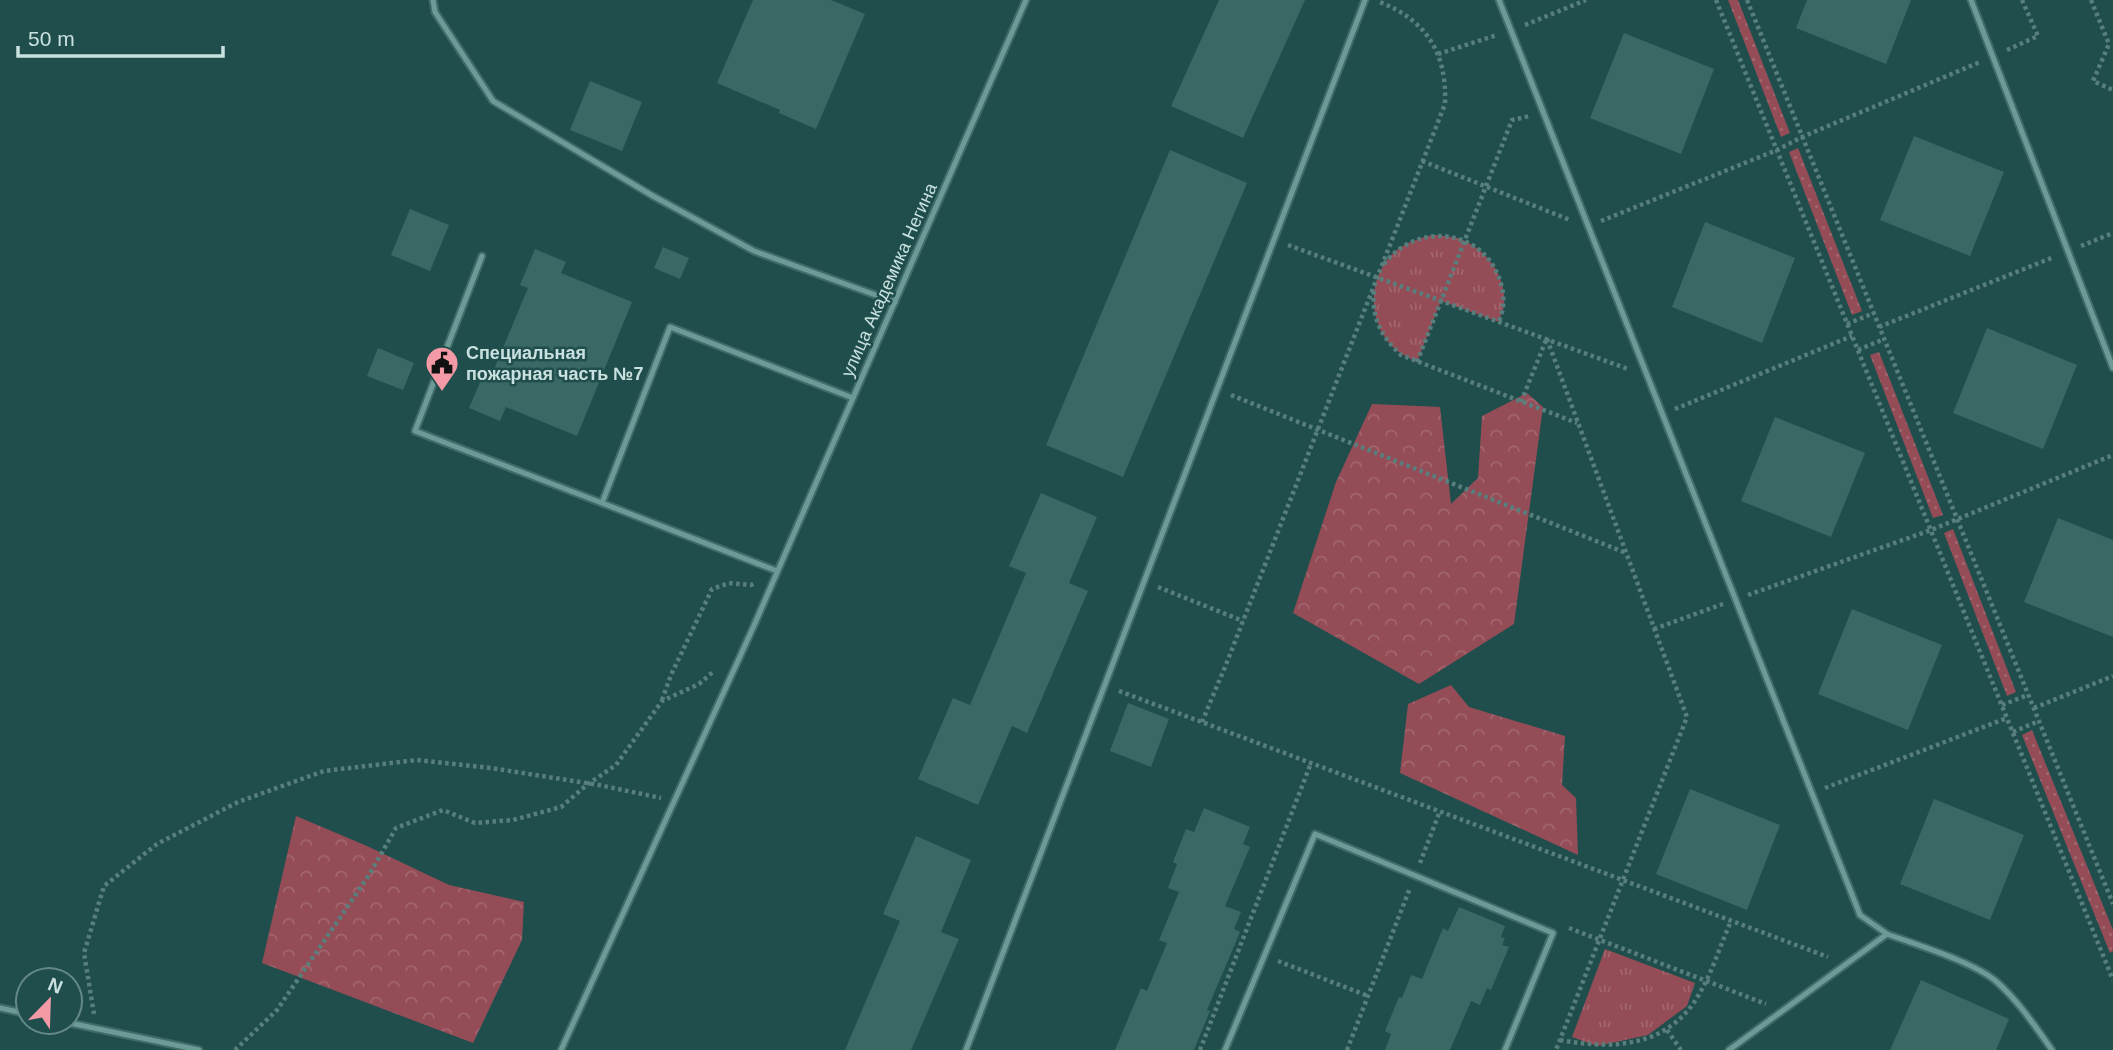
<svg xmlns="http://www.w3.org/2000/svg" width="2113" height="1050" font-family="Helvetica,sans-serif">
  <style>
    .grass { fill: url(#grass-dots) }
    .forest { fill: url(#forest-crowns) }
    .park { fill: url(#park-tufts) }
    .building { fill: #396865 }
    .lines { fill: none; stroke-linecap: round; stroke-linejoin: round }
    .service-casing { stroke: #406b69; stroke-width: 9 }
    .path { stroke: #587f7d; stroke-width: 4.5; stroke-dasharray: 3.5 3.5; stroke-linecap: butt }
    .service { stroke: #6b9a97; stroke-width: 5 }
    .labels { text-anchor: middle; stroke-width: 5; stroke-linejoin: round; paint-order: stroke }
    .street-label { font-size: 18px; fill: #c9e1df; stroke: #204e4c }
    .poi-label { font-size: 18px; font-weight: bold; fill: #c9e1df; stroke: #204e4c; text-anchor: start }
  </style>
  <defs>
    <pattern id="grass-dots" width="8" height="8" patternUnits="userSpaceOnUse" patternTransform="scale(1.75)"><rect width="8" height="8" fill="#944c57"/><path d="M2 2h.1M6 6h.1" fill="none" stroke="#a2666f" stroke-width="1.8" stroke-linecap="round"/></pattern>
    <pattern id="forest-crowns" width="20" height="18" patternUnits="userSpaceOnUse" patternTransform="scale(1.75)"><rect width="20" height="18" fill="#944c57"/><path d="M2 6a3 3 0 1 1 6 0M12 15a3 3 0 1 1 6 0" fill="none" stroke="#a2666f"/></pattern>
    <pattern id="park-tufts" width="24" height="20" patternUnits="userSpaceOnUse" patternTransform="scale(1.75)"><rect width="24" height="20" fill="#944c57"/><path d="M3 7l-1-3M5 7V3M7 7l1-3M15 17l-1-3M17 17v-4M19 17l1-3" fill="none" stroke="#a2666f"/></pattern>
  </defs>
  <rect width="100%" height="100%" fill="#204e4c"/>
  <g class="grass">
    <path d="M1728 0H1738L1790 133 1781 137Z"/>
    <path d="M1798 148 1862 311 1852 315 1789 152Z"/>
    <path d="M1879 352 1943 515 1933 518 1870 355Z"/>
    <path d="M1953 529 2016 692 2007 696 1944 533Z"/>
    <path d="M2032 730 2113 930V951L2110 953 2022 735Z"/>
  </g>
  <g class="forest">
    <path d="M1527 393 1543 407 1514 624 1419 684 1293 613 1336 482 1372 404 1440 407 1451 504 1478 478 1482 416Z"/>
    <path d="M1451 685 1469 707 1565 736 1562 785 1576 798 1578 855 1400 773 1408 704Z"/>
    <path d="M296 816 367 846 449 885 524 902 522 940 473 1043 262 963Z"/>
  </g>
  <g class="park">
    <path d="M1432 235C1443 236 1454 236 1465 241 1489 252 1507 279 1504 306 1503 311 1500 317 1499 322L1441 301 1417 362C1407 357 1398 353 1390 344 1365 316 1369 268 1401 247 1411 241 1421 238 1432 235Z"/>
    <path d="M1605 949 1695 983 1687 1006 1648 1035 1597 1046 1572 1037Z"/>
  </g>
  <g class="building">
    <path d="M753 0H831L865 14 816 129 779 113 780 110 717 83Z"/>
    <path d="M1219 0H1305L1243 138 1171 106Z"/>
    <path d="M1807 0H1911L1886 64 1796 28Z"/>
    <path d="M1624 33 1714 69 1681 154 1590 118Z"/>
    <path d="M590 81 642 102 622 151 570 130Z"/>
    <path d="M1914 136 2004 172 1970 256 1880 220Z"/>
    <path d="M1170 150 1247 183 1123 477 1046 445Z"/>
    <path d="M410 209 449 225 430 271 391 255Z"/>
    <path d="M1705 222 1795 258 1762 343 1672 307Z"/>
    <path d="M663 247 689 258 680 279 654 268Z"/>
    <path d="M535 249 566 262 561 273 632 302 577 436 506 407 500 421 469 408 485 371 492 374 528 288 520 285Z"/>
    <path d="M1987 328 2077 365 2043 449 1953 413Z"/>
    <path d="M378 348 414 363 403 390 367 376Z"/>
    <path d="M1775 417 1865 453 1831 537 1741 501Z"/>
    <path d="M1041 493 1097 517 1069 583 1088 591 1027 733 1012 726 978 805 918 779 953 698 970 705 1026 573 1009 566Z"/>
    <path d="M2058 518 2113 540V637L2024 602Z"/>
    <path d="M1852 609 1942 645 1908 730 1818 694Z"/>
    <path d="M1128 703 1169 719 1151 767 1110 751Z"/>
    <path d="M1690 789 1780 825 1747 910 1656 874Z"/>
    <path d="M1934 799 2024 835 1990 920 1900 884Z"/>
    <path d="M1204 808 1250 827 1243 844 1250 847 1225 906 1241 912 1234 929 1240 932 1207 1010 1210 1011 1194 1050H1115L1141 988 1147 991 1167 943 1159 940 1179 892 1168 888 1177 864 1173 862 1186 829 1194 832Z"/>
    <path d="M916 836 971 860 941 932 959 939 911 1050H845L900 921 883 914Z"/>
    <path d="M1459 907 1505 926 1501 937 1505 938 1502 945 1509 947 1491 990 1487 988 1480 1005 1471 1001 1450 1050H1385L1391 1034 1385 1031 1399 997 1402 998 1411 975 1422 979 1443 928 1448 931Z"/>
    <path d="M1921 980 2009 1019 1996 1050H1890Z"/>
  </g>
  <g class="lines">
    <defs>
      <g id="service">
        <path d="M433 0 435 12 493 101 653 196 754 251 895 302"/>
        <path d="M1499 0 1860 915 1887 934"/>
        <path d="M1971 0 2113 368"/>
        <path d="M482 256 415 431 602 503"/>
        <path d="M777 571 602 503 670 327 853 398"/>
        <path d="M0 1008 28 1014"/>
        <path d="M65 1022 199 1050"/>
        <path d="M561 1050 752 630 1026 0"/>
        <path d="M966 1050 1365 0"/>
        <path d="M1225 1050 1315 834 1553 933 1505 1050"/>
        <path d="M1729 1050 1887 934C1917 945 1974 962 1997 982 2019 1002 2035 1026 2052 1050"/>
      </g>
    </defs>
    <use href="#service" class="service-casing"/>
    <g class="path">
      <path d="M1716 0 2113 980"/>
      <path d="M1747 0 2113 904"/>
      <path d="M2091 0 2109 44 2093 81 2113 90"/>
      <path d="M1525 25 1586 0"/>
      <path d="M2007 50 2038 36 2022 0"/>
      <path d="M1438 54 1497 35"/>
      <path d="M1422 161 1570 220"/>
      <path d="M1601 221 1777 150 1802 137 1980 62"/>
      <path d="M1288 245 1628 369"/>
      <path d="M2081 246 2113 233"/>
      <path d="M1384 264C1418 220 1486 229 1501 284 1503 291 1504 299 1503 306 1503 311 1500 317 1499 322"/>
      <path d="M1374 291C1371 318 1382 337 1401 355L1577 423"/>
      <path d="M1847 324 1874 313"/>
      <path d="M1879 327 2054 257"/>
      <path d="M1547 339 1687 717 1556 1050"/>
      <path d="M1858 350 1884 339"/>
      <path d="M1417 362 1512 120 1530 116"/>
      <path d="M1231 395 1626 553"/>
      <path d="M1521 402 1546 340"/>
      <path d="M1675 409 1852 336"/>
      <path d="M1158 587 1243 621"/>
      <path d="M1748 595 1931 530 2113 455"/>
      <path d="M1654 629 1723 604"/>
      <path d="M1119 691 1828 957"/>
      <path d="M662 700 671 675 712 589 729 583 751 585 755 583"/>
      <path d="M2002 705 2028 695"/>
      <path d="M2034 708 2113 676"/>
      <path d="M1202 722 1227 662 1445 104C1447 53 1427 21 1380 2"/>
      <path d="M2013 732 2039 721"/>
      <path d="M1825 788 2007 718"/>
      <path d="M1420 863 1440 811"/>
      <path d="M1569 928 1766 1004"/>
      <path d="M1278 961 1368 996"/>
      <path d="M94 1014 84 953 104 886 157 844 238 802 324 771 417 760 491 768 599 785 661 798"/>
      <path d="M1667 1030 1681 1050"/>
      <path d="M1560 1040C1613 1050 1668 1047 1698 996 1712 973 1720 946 1731 921"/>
      <path d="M235 1050 277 1010 369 875 396 828 443 810 475 823 513 820 561 807 588 784 616 765 662 701 699 684 714 671"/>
      <path d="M1200 1050 1311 763"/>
      <path d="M1347 1050 1410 888"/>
    </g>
    <use href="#service" class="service"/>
  </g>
  <defs>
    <symbol id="civic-pin" viewBox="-11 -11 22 30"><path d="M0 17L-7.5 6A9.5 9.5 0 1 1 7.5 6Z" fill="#f49aa6" stroke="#204e4c"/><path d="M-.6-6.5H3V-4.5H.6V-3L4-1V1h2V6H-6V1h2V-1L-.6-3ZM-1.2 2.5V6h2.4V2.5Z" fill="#111"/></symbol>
  </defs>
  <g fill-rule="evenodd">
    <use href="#civic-pin" x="423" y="344" width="38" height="52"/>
  </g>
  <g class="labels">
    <g class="street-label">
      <text transform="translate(889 280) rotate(-66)" y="6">улица Академика Негина</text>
    </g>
    <g class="poi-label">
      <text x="466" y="359">Специальная<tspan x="466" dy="21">пожарная часть №7</tspan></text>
    </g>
  </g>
  <g transform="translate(49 1001) rotate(23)"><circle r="33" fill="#204e4c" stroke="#648987" stroke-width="2"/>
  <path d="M0-5L12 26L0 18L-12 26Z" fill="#f49aa6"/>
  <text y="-10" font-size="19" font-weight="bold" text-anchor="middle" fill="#c9e1df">N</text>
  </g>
  <path d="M18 46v10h205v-10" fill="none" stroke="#c9e1df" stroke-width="3.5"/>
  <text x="28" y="46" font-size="21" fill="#c9e1df" stroke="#204e4c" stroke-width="5" paint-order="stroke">50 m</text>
</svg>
